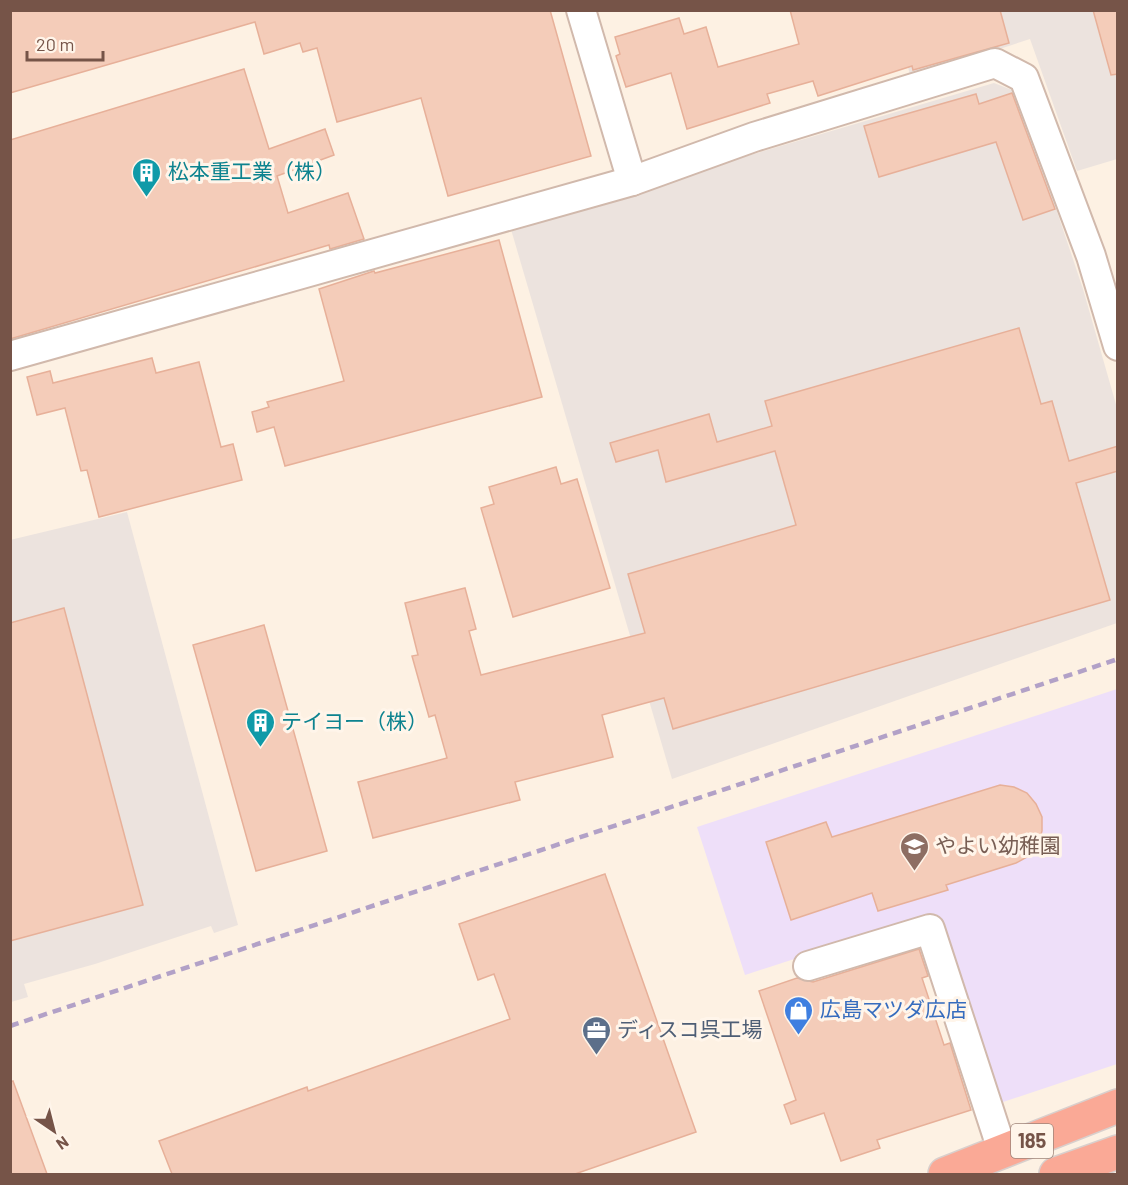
<svg xmlns="http://www.w3.org/2000/svg" width="1128" height="1185" font-family="Barlow,'Noto Sans JP',sans-serif">
  <style>
    .industrial { fill: #ece3de }
    .education { fill: #eedff9 }
    .building { fill: #f4ccb9; stroke: #e7b099; stroke-width: 1.5 }
    .lines { fill: none; stroke-linecap: round; stroke-linejoin: round }
    .minor-casing { stroke: #d1b9ac; stroke-width: 32 }
    .highway-casing { stroke: #d9cfcc; stroke-width: 36 }
    .minor { stroke: #fff; stroke-width: 28 }
    .highway { stroke: #faa996; stroke-width: 33 }
    .rail { stroke: #b2a1c7; stroke-width: 4.5; stroke-dasharray: 9 6; stroke-linecap: butt }
    .labels { text-anchor: middle; stroke-width: 6; stroke-linejoin: round; paint-order: stroke }
    .shield { fill: #fff5ea; stroke: #9f8479; stroke-width: 1.5 }
    .shield-label { font-size: 20px; font-weight: bold; fill: #765448 }
    .culture-label { font-size: 21px; fill: #0d838f; stroke: #fff5ea; text-anchor: start }
    .education-label { font-size: 21px; fill: #785e54; stroke: #fff5ea; text-anchor: start }
    .shop-label { font-size: 21px; fill: #366cbe; stroke: #fff5ea; text-anchor: start }
    .service-label { font-size: 21px; fill: #4e5e75; stroke: #fff5ea; text-anchor: start }
  </style>
  <rect width="100%" height="100%" fill="#fdf1e3"/>
  <g class="industrial">
    <path d="M892 11H1117V159L1077 171 1030 39 911 78Z"/>
    <path d="M994 83 1017 92 1083 289 1117 408V623L672 779 510 226Z"/>
    <path d="M127 512 238 925 214 933 211 926 95 964 24 984 28 997 11 1002 10 540Z"/>
  </g>
  <path class="education" d="M1117 689V1064L988 1107 926 916 745 975 697 827Z"/>
  <g class="building">
    <path d="M10 10H550L591 156 448 196 421 98 337 122 317 48 303 52 300 43 264 54 255 22 10 93Z"/>
    <path d="M790 10H1000L1009 43 913 70 912 66 818 96 813 81 767 94 770 103 687 129 671 73 626 87 616 56 620 54 615 37 679 18 684 34 706 27 718 67 799 44Z"/>
    <path d="M1093 10H1118V74L1111 75Z"/>
    <path d="M244 69 269 149 325 129 334 155 277 176 288 213 348 193 364 239 330 249 329 245 10 339V140Z"/>
    <path d="M1012 93 1055 209 1023 220 996 142 879 177 864 126 976 94 979 104Z"/>
    <path d="M499 240 542 397 285 466 274 427 257 432 252 412 269 407 267 402 344 381 319 289 374 271 375 273Z"/>
    <path d="M1019 328 1041 404 1052 401 1069 461 1118 446V471L1076 483 1110 600 673 729 664 698 602 715 613 757 515 782 520 800 373 838 358 782 447 758 435 715 429 717 412 656 418 655 405 603 465 588 476 629 469 631 481 675 645 633 628 574 796 525 775 451 666 482 658 450 616 462 610 443 709 414 717 442 772 426 765 401Z"/>
    <path d="M152 358 156 373 199 362 221 447 233 444 242 480 99 517 87 470 81 471 65 408 37 415 27 377 50 371 53 383Z"/>
    <path d="M556 467 561 484 577 479 610 588 513 617 481 508 494 504 489 487Z"/>
    <path d="M64 608 143 905 10 941V623Z"/>
    <path d="M264 625 327 851 256 871 193 645Z"/>
    <path d="M1000 785 1014 787 1027 793 1036 804 1042 817V831L1038 845 1029 856 1016 863 946 885 948 890 878 911 872 893 791 920 766 842 826 822 832 837Z"/>
    <path d="M605 874 696 1132 575 1174H172L159 1141 307 1087 308 1091 510 1019 494 974 478 980 459 924Z"/>
    <path d="M919 949 928 976 922 978 944 1045 950 1043 971 1110 877 1140 880 1148 841 1161 824 1113 791 1124 784 1105 796 1100 759 991 797 978 813 982Z"/>
    <path d="M13 1081 47 1174H10V1082Z"/>
  </g>
  <g class="lines">
    <defs>
      <g id="minor">
        <path d="M581 10 632 181"/>
        <path d="M10 356 632 181 754 137 995 63 1024 78 1091 256 1118 346"/>
        <path d="M808 966 930 929 1003 1153"/>
      </g>
      <g id="highway">
        <path d="M945 1174 1118 1106"/>
        <path d="M1056 1174 1118 1152"/>
      </g>
    </defs>
    <use href="#minor" class="minor-casing"/>
    <use href="#highway" class="highway-casing"/>
    <use href="#minor" class="minor"/>
    <use href="#highway" class="highway"/>
    <path class="rail" d="M10 1026 1118 659"/>
  </g>
  <defs>
    <symbol id="building-pin" viewBox="-11 -11 22 30"><path d="M0 17L-7.5 6A9.5 9.5 0 1 1 7.5 6Z" fill="#0f9aa8" stroke="#fff5ea"/><path d="M-4-6H4V6H1V3H-1V6H-4ZM-2.5-4.3h1.7v1.8h-1.7ZM.8-4.3h1.7v1.8H.8ZM-2.5-1h1.7V.8h-1.7ZM.8-1h1.7V.8H.8Z" fill="#fff"/></symbol>
    <symbol id="school-pin" viewBox="-11 -11 22 30"><path d="M0 17L-7.5 6A9.5 9.5 0 1 1 7.5 6Z" fill="#8d6e63" stroke="#fff5ea"/><path d="M0-5L7-2L0 1L-7-2ZM-4 1L0 2.5L4 1V4Q0 6-4 4Z" fill="#fff"/></symbol>
    <symbol id="shop-pin" viewBox="-11 -11 22 30"><path d="M0 17L-7.5 6A9.5 9.5 0 1 1 7.5 6Z" fill="#3f7fe0" stroke="#fff5ea"/><path d="M-5-2.5h2.3a2.7 3.5 0 0 1 5.4 0H5L5.5 6h-11ZM-1.5-2.5h3a1.5 2.3 0 0 0-3 0Z" fill="#fff"/></symbol>
    <symbol id="office-pin" viewBox="-11 -11 22 30"><path d="M0 17L-7.5 6A9.5 9.5 0 1 1 7.5 6Z" fill="#5c6f8a" stroke="#fff5ea"/><path d="M-6-3h4V-5.5h4V-3h4V5H-6ZM-1-4.5V-3h2v-1.5ZM-6 0V1H6V0Z" fill="#fff"/></symbol>
  </defs>
  <g fill-rule="evenodd">
    <use href="#building-pin" x="130" y="156" width="33" height="45"/>
    <use href="#building-pin" x="244" y="706" width="33" height="45"/>
    <use href="#school-pin" x="898" y="830" width="33" height="45"/>
    <use href="#shop-pin" x="782" y="994" width="33" height="45"/>
    <use href="#office-pin" x="580" y="1014" width="33" height="45"/>
  </g>
  <g class="labels">
    <rect class="shield" x="1011" y="1124" width="42" height="34" rx="4.5"/>
    <g class="shield-label">
      <text x="1032" y="1148">185</text>
    </g>
    <g class="culture-label">
      <text x="168" y="179">松本重工業（株）</text>
      <text x="281" y="729">テイヨー（株）</text>
    </g>
    <g class="education-label">
      <text x="935" y="853">やよい幼稚園</text>
    </g>
    <g class="shop-label">
      <text x="820" y="1017">広島マツダ広店</text>
    </g>
    <g class="service-label">
      <text x="617" y="1037">ディスコ呉工場</text>
    </g>
  </g>
  <rect width="1128" height="1185" fill="none" stroke="#765448" stroke-width="24"/>
  <g transform="translate(54 1131) rotate(145)" stroke="#fff5ea" stroke-width="4.5" paint-order="stroke">
  <path d="M0-4.5L10 22L0 15L-10 22Z" fill="#765448"/>
  <text y="-9" font-size="16" font-weight="bold" text-anchor="middle" fill="#765448">N</text>
  </g>
  <path d="M27 51v9h76v-9" fill="none" stroke="#765448" stroke-width="3"/>
  <text x="36" y="51" font-size="18" fill="#765448" stroke="#fff5ea" stroke-width="4.5" paint-order="stroke">20 m</text>
</svg>
